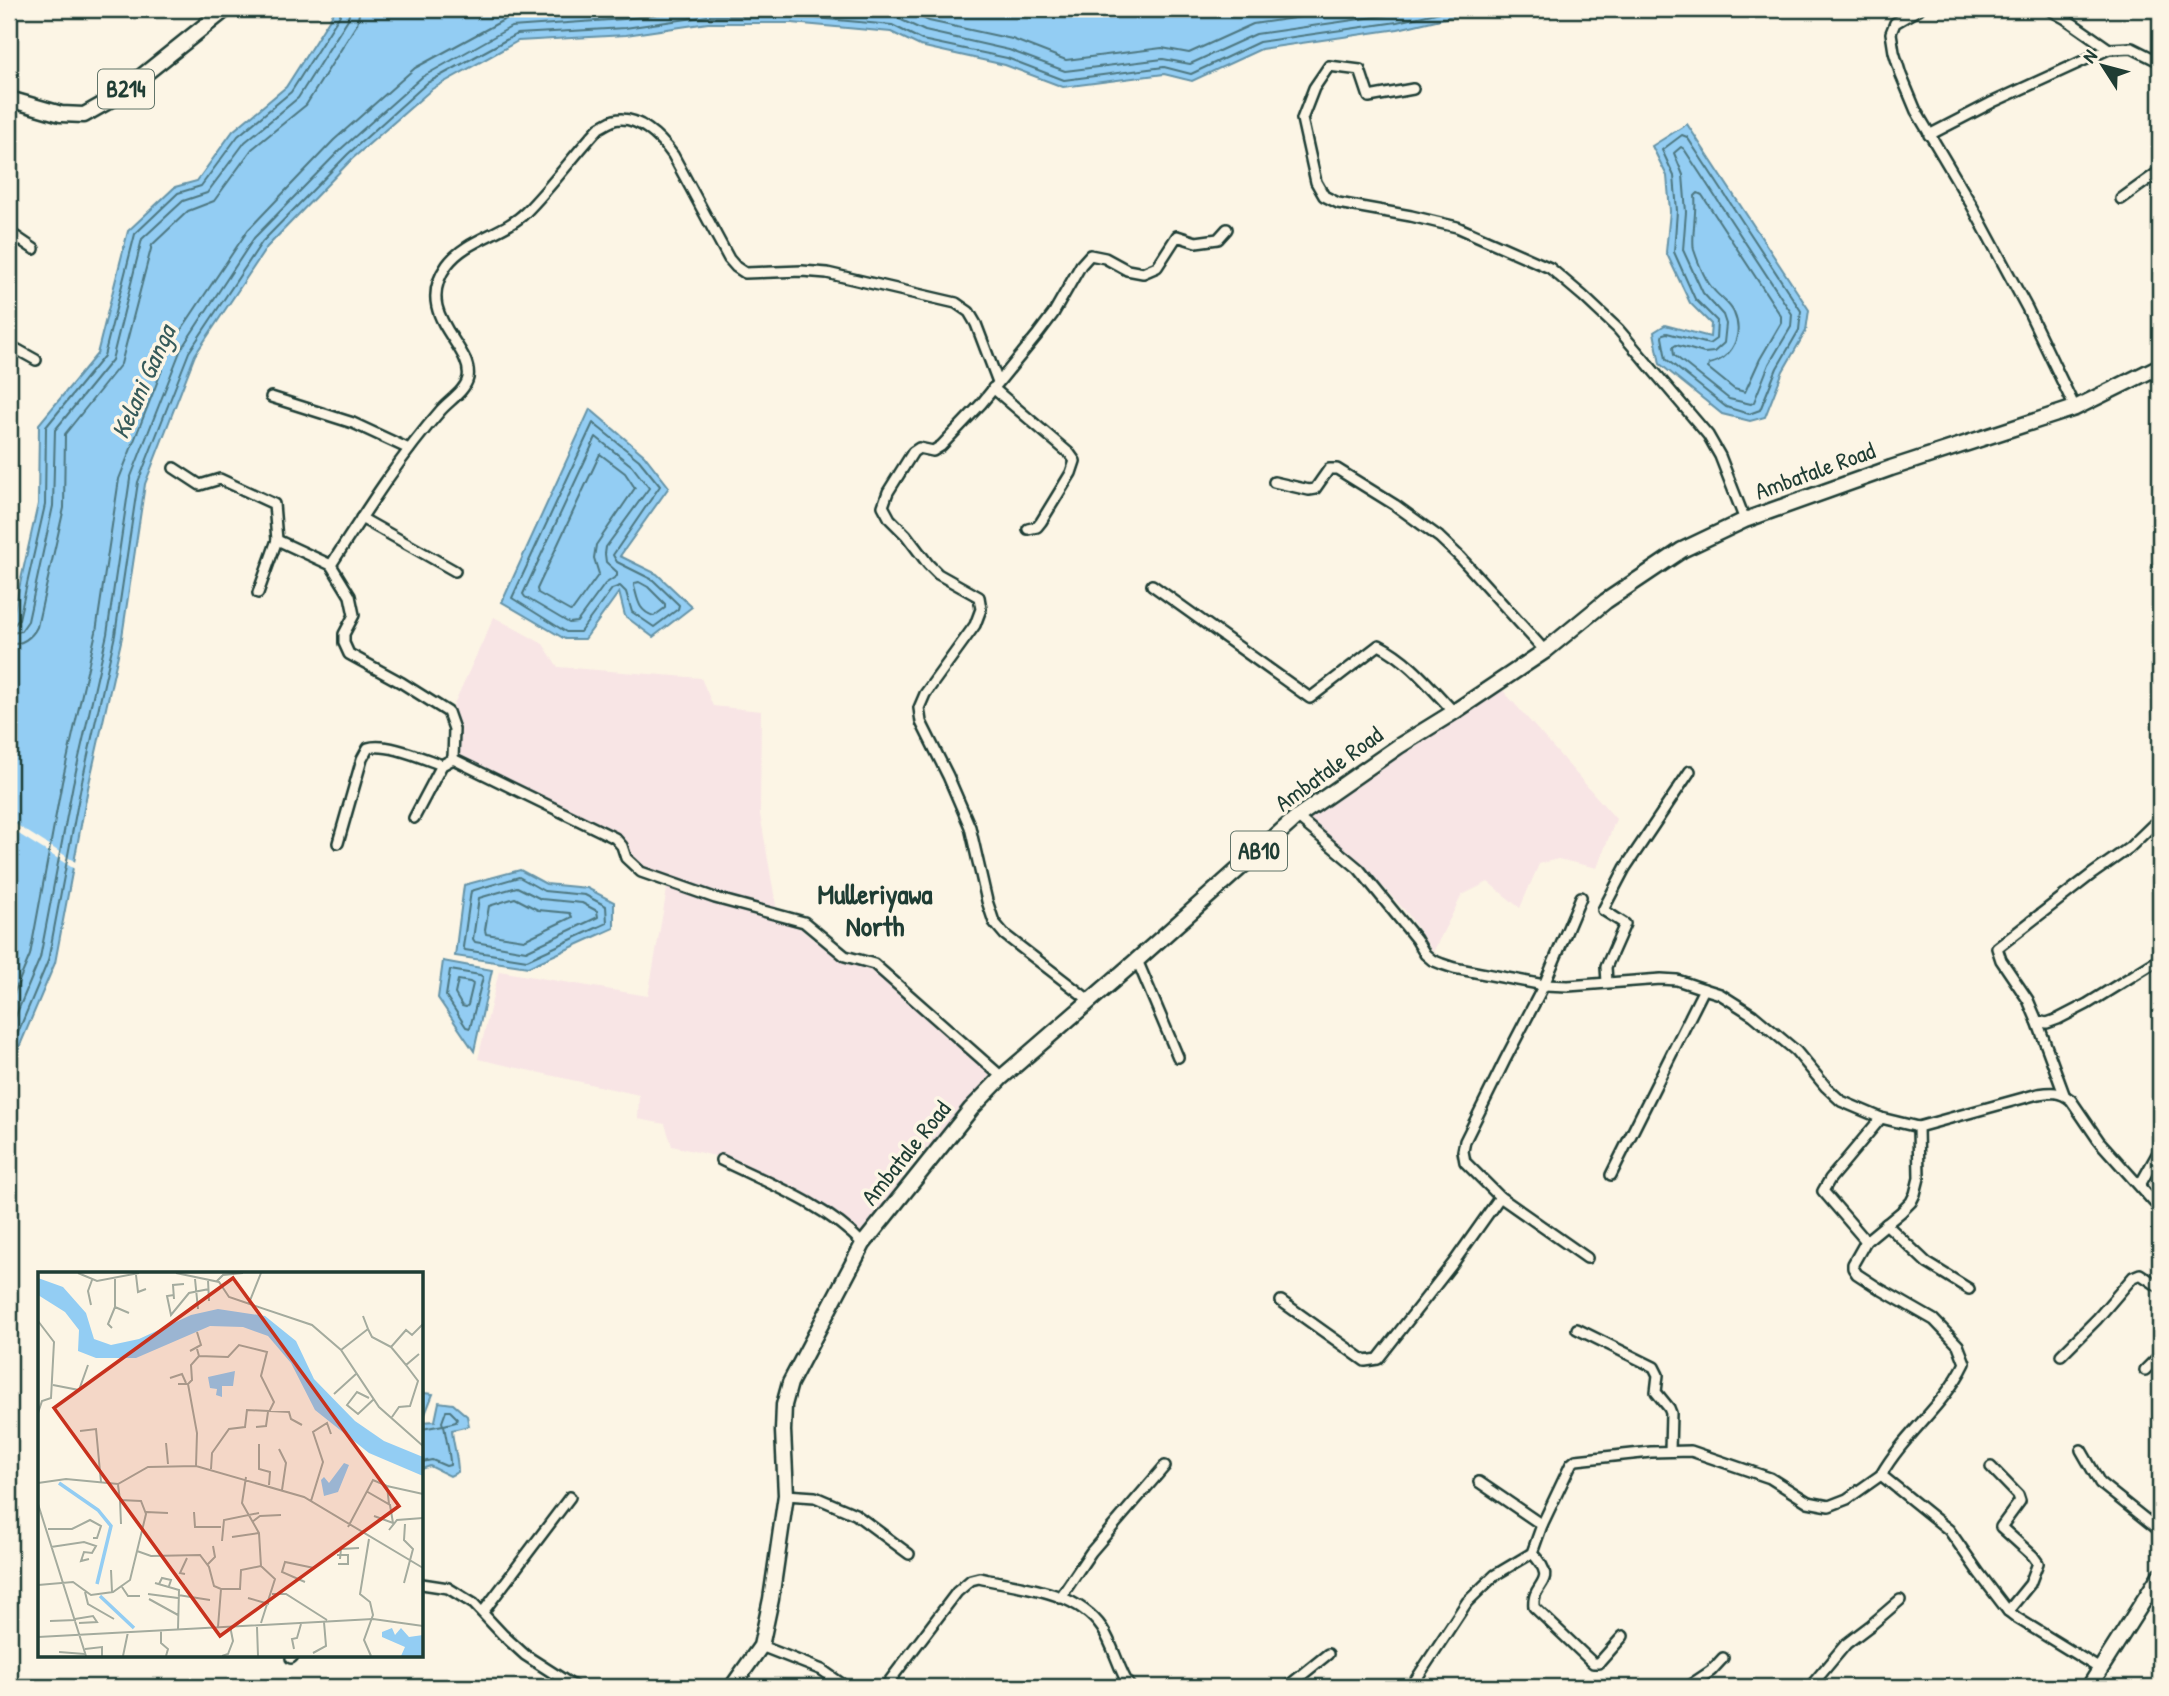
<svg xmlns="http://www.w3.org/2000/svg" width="2169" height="1696" font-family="'Patrick Hand',sans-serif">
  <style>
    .built { fill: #f8e5e5 }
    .water { fill: #93cdf3; stroke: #6593a7; stroke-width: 2 }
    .pier { fill: #fcf5e5 }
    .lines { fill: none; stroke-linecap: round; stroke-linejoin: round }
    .shore { stroke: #4d7780; stroke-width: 2 }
    .street-casing { stroke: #1f3d34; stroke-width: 14 }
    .primary-casing { stroke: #1f3d34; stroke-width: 19 }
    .street { stroke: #fcf5e5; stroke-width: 9 }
    .primary { stroke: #fcf5e5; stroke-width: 14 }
    .labels { text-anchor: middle; stroke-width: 7; stroke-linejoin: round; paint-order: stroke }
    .shield { fill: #fcf5e5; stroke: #617469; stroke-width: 2 }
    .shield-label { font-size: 23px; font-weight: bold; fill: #1f3d34 }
    .street-label { font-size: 24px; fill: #1f3d34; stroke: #fcf5e5 }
    .water-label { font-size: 26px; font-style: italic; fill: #365a5a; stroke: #fcf5e5 }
    .quarter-label { font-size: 28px; font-weight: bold; fill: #1f3d34; stroke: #fcf5e5 }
    .inset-river { fill: none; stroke: #93cdf3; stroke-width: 3.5 }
    .inset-road { fill: none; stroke: #a4ab9e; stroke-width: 2 }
    .view { fill: #c8321e; fill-opacity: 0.15; stroke: #c8321e; stroke-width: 3.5 }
    .inset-edge { fill: none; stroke: #1f3d34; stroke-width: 3.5 }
  </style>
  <rect width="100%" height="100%" fill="#fcf5e5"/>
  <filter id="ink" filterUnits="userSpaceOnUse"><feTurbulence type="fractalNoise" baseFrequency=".0143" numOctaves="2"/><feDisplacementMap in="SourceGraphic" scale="14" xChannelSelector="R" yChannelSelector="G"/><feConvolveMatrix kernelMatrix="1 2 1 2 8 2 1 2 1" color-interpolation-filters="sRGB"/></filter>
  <g filter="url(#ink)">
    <g class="built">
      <path d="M494 617 543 644 558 667 701 678 713 706 761 711 760 814 777 911 717 894 644 869 629 855 621 836 461 760 453 706Z"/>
      <path d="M1500 687 1616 819 1597 868 1558 859 1539 864 1520 908 1488 882 1462 895 1433 952 1408 914 1358 860 1329 841 1305 819Z"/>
      <path d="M668 884 801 924 804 932 840 960 872 970 994 1077 917 1159 859 1238 839 1220 719 1157 672 1146 665 1124 638 1119 639 1095 478 1059 499 971 648 996Z"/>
    </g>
    <g class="water">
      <path d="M336 9H1483L1398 29 1261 49 1192 81 1164 74 1063 87 1005 65 920 46 891 32 792 23H708L626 35 518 41 432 89 352 159 267 247 195 355 145 484 122 637 88 788 55 963 9 1071V633L38 504 39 424 97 354 128 231 175 187 197 181 233 131 286 87Z"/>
      <path d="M1687 124 1809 310 1806 331 1783 371 1765 417 1750 421 1722 414 1660 364 1654 332 1665 325 1710 337 1711 324 1690 303 1666 252 1670 211 1667 176 1652 146Z"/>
      <path d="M590 409 644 455 669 487 620 556 657 574 692 607 653 637 625 616 619 592 585 639H565L502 602Z"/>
      <path d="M520 870 546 884 587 888 614 902V928L528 967 455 956 464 885Z"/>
      <path d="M443 961 492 970 474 1051 438 998Z"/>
      <path d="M422 1390 424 1393 433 1394 422 1422 435 1421 439 1402 453 1404 467 1416 469 1426 452 1430C453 1445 458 1457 458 1472L450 1476 430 1466 422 1469Z"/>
    </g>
    <path class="pier" d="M9 820 77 863 76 870 9 828Z"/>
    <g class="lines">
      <g class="shore">
        <path d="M810 9 895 17 925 31 1009 50 1065 71 1163 59 1190 64 1256 34 1395 14 1415 9"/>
        <path d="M903 9 929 21 1012 39 1066 60 1162 48 1189 53 1253 24 1355 9"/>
        <path d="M1682 135 1687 137 1801 311 1799 330 1777 368 1760 410 1749 414 1726 407 1666 359 1662 337 1663 334 1667 333 1709 344 1716 339 1717 321 1695 299 1674 252 1677 211 1674 176 1662 150Z"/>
        <path d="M1681 147 1684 149 1792 314 1791 327 1769 364 1754 402 1751 404 1729 399 1674 355 1673 347 1676 345 1704 353 1714 352 1724 343 1726 324 1723 315 1703 293 1683 250 1686 212 1683 175 1674 153Z"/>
        <path d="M1698 193 1702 195 1781 316V323L1760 359 1745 392 1734 389 1708 368 1709 364C1732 359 1744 335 1734 313 1730 303 1720 298 1713 289 1705 280 1698 262 1694 250 1691 239 1697 211 1695 196Z"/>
        <path d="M593 423 639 460 660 486 613 555 617 562 653 580 679 605 678 609 654 627 632 612 626 592 620 586 612 589 580 632H566L512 598Z"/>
        <path d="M596 437 632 466 649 488 606 547 605 554 606 562 617 572V576L605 584 577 622 569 623 525 597 523 594Z"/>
        <path d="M600 454 625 473 635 488 596 545 594 558 599 574 573 610 570 611 538 593 537 589Z"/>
        <path d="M639 582 648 587 665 604V608L654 616C638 611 638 600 634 586L635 583Z"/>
        <path d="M9 625 15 624 19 619 45 505 46 427 104 356 135 234 178 193 201 186 238 136 291 92 340 15 341 9"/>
        <path d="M9 634 21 631 28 621 53 506 55 430 112 360 142 239 183 201 207 193 245 142 298 98 348 19 350 9"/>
        <path d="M9 645C22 644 31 639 37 627L64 508 65 434 121 364 152 245 188 211 214 201 252 149 306 105 357 24 360 9"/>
        <path d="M519 877 544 891 585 895 606 906 607 923 527 960 465 950 463 947 471 891Z"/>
        <path d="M517 887 541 899 582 903 597 911 598 917 526 951 475 942 473 939 479 898Z"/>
        <path d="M515 898 538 910 570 913 572 917 524 940 486 934 485 930 489 906Z"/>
        <path d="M450 970 480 975 483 977 470 1028 466 1027 446 996Z"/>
        <path d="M458 980 470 982 473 984 468 1005 466 1007 462 1006 455 994Z"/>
        <path d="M9 1005 30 955 62 782 96 632 119 479 173 342 248 230 334 140 415 68 511 16 622 9"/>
        <path d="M9 1032 40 958 73 784 107 634 130 479 181 349 254 238 342 148 422 77 511 27 624 19 696 9"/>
        <path d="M9 1054 48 961 81 786 115 635 138 482 189 352 262 242 348 154 427 83 517 34 625 28 708 16H793L892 25 922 40 1007 58 1064 80 1164 67 1191 74 1259 42 1397 22 1453 9"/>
        <path d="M422 1429 443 1425 442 1422 446 1411H450L457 1418 456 1422 444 1425C445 1434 451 1459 450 1465L446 1466 432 1460 422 1462"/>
      </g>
      <defs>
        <g id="street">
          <path d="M1919 9 1895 23 1891 33 1894 52 1901 75 1916 111 1971 204 2027 308 2075 408"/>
          <path d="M2048 9 2066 19 2109 49"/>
          <path d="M1413 89 1369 97 1360 70 1329 66 1314 88 1302 119 1316 182 1324 196 1338 203 1411 216 1457 227 1550 268 1583 296 1618 329 1708 435 1720 456 1745 520"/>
          <path d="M1929 135 1993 102 2109 49 2132 48 2160 62"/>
          <path d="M2121 199 2160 171"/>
          <path d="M9 232 34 249"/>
          <path d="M9 345 36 360"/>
          <path d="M993 388 1070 454 1075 461 1071 473 1041 522 1037 527 1028 529"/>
          <path d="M271 397 353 423 409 449"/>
          <path d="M174 468 200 485 220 479 274 504 277 540 258 593"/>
          <path d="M1274 482 1309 490 1315 489 1329 469H1337L1395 505 1439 537 1460 557 1545 651"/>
          <path d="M361 518 455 571"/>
          <path d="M277 540 331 565C365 512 399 458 441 410 450 400 465 391 468 378 474 345 411 316 447 265 466 239 504 234 526 212 552 186 574 155 599 128 604 125 609 122 614 120 637 114 661 138 673 155L729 259 736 267 745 273 802 271 827 273 956 303 969 312 976 324 998 382"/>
          <path d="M331 565 350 596 354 615 344 634V643L349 654 402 683 448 712 454 729 453 759"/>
          <path d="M1152 585 1310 698 1379 645C1409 660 1431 688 1454 712"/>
          <path d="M1297 817 1359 869 1416 939 1425 954 1432 960 1442 964 1454 968 1544 985 1568 986 1661 979 1677 980 1704 989 1720 994 1753 1015 1796 1051 1826 1087 1841 1101 1881 1118 1918 1127 2038 1094C2051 1092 2060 1091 2071 1100L2099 1141 2160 1209"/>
          <path d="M414 818 442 765 453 759 615 838 622 846 626 858 641 872 715 898 804 922 845 956 874 964 1002 1077"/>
          <path d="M2160 818 2129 848 2092 874 1997 948 2001 960 2028 1000 2037 1021 2047 1023 2058 1019 2087 1004 2160 959"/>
          <path d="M338 843 362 759 368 748C387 742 424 759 442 765"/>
          <path d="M1581 897 1544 985 1505 1060 1465 1141 1463 1151 1465 1162 1500 1197 1587 1258"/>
          <path d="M1137 960 1178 1057"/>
          <path d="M1607 982 1606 967 1625 924 1603 910 1625 868 1690 771"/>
          <path d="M1089 1000 1005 935 994 922 987 901 970 827 948 776 921 722 919 708 925 694 975 625 981 609 979 597 938 574 928 564 906 535 890 519 883 506 888 492 913 452 919 448 933 451 941 446 981 404 1038 334 1053 314 1081 265 1090 255 1105 258 1127 270 1143 273 1157 267 1177 236 1196 242 1218 239 1227 229"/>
          <path d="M2037 1021 2064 1094"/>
          <path d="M1918 1127 1919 1178 1915 1194 1911 1202 1901 1212 1866 1241 1853 1264V1268L1857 1274 1880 1289 1934 1320 1958 1345 1965 1363C1945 1405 1904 1434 1881 1475L1949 1530 1979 1573 2008 1611 2017 1618 2100 1669"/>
          <path d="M721 1160C770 1184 825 1204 863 1244"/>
          <path d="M1611 1175 1704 989"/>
          <path d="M2140 1185 2160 1149"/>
          <path d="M1886 1224 1927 1263 1969 1289"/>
          <path d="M1866 1241 1823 1191 1830 1179 1881 1118"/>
          <path d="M1281 1301 1365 1361 1378 1359 1454 1262 1500 1197"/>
          <path d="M1577 1329 1654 1367 1658 1375 1656 1392 1669 1408 1671 1413 1670 1451"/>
          <path d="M2061 1355 2097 1319 2133 1277 2140 1274 2158 1286 2160 1283"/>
          <path d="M2145 1370 2160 1355"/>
          <path d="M2081 1450 2100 1483 2160 1531"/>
          <path d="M1991 1467 2018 1495 2020 1501 2001 1527 2033 1556 2038 1563 2030 1584 2008 1611"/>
          <path d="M1479 1482 1542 1525"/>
          <path d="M786 1495 815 1497 855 1514 909 1554"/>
          <path d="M1532 1553C1561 1584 1531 1581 1534 1607L1593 1663H1599L1623 1636"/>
          <path d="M422 1584 448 1588 474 1604 503 1635 525 1655 575 1687"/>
          <path d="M1060 1598 1091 1552 1165 1466"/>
          <path d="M483 1612 570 1497"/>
          <path d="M761 1646 822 1670 846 1687"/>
          <path d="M291 1658 293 1656"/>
          <path d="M885 1687 957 1592 971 1580 979 1578C1020 1587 1076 1590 1102 1628 1114 1646 1118 1669 1130 1687"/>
          <path d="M1287 1687 1328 1654"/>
          <path d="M1411 1687 1467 1602 1495 1575 1532 1553 1542 1525 1571 1464 1576 1460 1651 1452 1691 1451 1770 1478 1808 1502 1829 1506 1847 1499 1881 1475"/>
          <path d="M1687 1687 1711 1671 1723 1658"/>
          <path d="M1810 1687 1846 1644 1871 1625 1900 1600"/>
        </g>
        <g id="primary">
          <path d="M9 99 61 114 84 115 116 97 226 9"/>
          <path d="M732 1687 761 1646 771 1599 786 1495 783 1431 784 1405 790 1383 863 1244 971 1109 1002 1077 1137 960 1297 817 1399 746 1454 712 1545 651 1606 601 1682 550 1745 520 1891 468 2075 408 2160 366"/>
          <path d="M2089 1687 2160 1575"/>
        </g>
      </defs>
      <use href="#street" class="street-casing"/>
      <use href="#primary" class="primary-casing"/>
      <use href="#street" class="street"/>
      <use href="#primary" class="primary"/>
    </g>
  </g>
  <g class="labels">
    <g class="shield">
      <rect x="98" y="69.5" width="56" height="39" rx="5"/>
      <rect x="1231" y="831.5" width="56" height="39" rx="5"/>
    </g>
    <g class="shield-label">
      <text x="126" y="97">B214</text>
      <text x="1259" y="859">AB10</text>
    </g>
    <g class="street-label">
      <text transform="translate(1815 471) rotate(-20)" y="8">Ambatale Road</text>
      <text transform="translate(1329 769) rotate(-36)" y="8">Ambatale Road</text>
      <text transform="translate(906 1153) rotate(-51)" y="8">Ambatale Road</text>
    </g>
    <g class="water-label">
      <text transform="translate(143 382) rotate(-66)" y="9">Kelani Ganga</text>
    </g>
    <g class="quarter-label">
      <text x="875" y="904">Mulleriyawa<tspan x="875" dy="32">North</tspan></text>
    </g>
  </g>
  <g transform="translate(38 1272)">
    <rect width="385" height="385" fill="#fcf5e5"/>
    <path d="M0 6 25 15 48 41 56 67 73 73 101 67 153 43 180 37 227 44 258 69 276 107 317 149 346 169 385 185V204L331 181 277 138 253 91 230 64 205 55 172 54 98 86H58L40 79 41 58 27 40 0 23ZM197 99 195 114H184V125L178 123 179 117 172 116 170 105ZM306 191 311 193 300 220 286 224 283 208 286 205 291 211ZM354 356 357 363 363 356 371 365 385 363V384H363L367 375 344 365V360Z" fill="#93cdf3"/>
    <path class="inset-river" d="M21 211 60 238 73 254 59 312M62 324 96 356"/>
    <path class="inset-road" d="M40 1 59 9 101 1M138 1 181 10 191 25 274 53 303 78 341 135 385 174M98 3 100 20 108 17M77 7V35L91 41M157 7 160 37M170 8 171 29M179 9 185 3 205 1M136 23 129 24 133 43 151 21 171 17M136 27 135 13 146 12M211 31 223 1M53 33 50 19 54 8M0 49 16 70 13 126 4 129 0 141M74 56 70 52 77 35M330 57 334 65 353 75M159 77 161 84 190 85 201 73 229 80 223 104 236 130 231 140M303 78 330 57 325 44M152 79 163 73 159 60M381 82 368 93 353 75 368 58 374 63 385 52M132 106 144 102 148 111M140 112H150L159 161 158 194M150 112 154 108 153 93 161 84M15 113 41 118 50 93M296 122 318 102M331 126 319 120 309 133 320 142 336 127M354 145 361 135 372 134 380 109 368 93M218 155 228 154 230 140M42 159 58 157 63 210M128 171 130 192M221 172V197L232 200 231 213M241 177 248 191 244 218M173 197 174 181 191 157 207 155 209 138 251 140 253 147 264 153M208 205 204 231 221 261 223 294 237 307 223 351M0 211 28 207 80 212 110 195 158 194 266 225 385 296M328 219 352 233 355 251 336 244M82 228 83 252M273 229 285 190 275 160 289 151 293 162M0 232 48 384M351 232 349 214 385 222M108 240 130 241M156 240 157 255H183M214 250 222 244 243 243M310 255 335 208 349 214M10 257H34L52 248 63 254 59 266H55M351 258 359 248 385 246M194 265 221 261M331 267 322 322 332 330 335 343 326 368 333 384M184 269 186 248 221 241M13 275 46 270 58 274 54 281 46 280 43 289 51 287M99 279 113 284 162 283 171 295 176 314 183 317M299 283H310V292H300M302 287 303 277 321 276M170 292 177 285 175 274M73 298 74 320M147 302 142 301 149 286M267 310 244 300 247 290 276 296M117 311 141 318 140 357M366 311 375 277 366 268 367 252M121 312 124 306 133 308 131 314M0 313 35 310 53 323 75 320 92 308 108 242 103 229 82 228 80 213M84 315 90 324H102M47 320 50 332 76 347M110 322 140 326M234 322H248L289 348M140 323 172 328M210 326 231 332M111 327 140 343M37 347 55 344 59 350 41 351M12 349 38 348M180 355 183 317H202L203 298 223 294M219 355 220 384M123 359V371L130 377 128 384M0 365 335 347 385 354M47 377 64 375V384M256 377 254 367 259 366 263 352M21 380 47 382M275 381 288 374 286 350M85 384 90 360M184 384 190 382 195 369 192 354"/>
    <path class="view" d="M195 6 361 234 182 364 16 136Z"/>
    <rect width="385" height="385" class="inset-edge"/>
  </g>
  <rect width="2169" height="1696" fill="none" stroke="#fcf5e5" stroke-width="35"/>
  <rect x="18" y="18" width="2134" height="1661" fill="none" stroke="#1f3d34" stroke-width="2.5" filter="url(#ink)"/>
  <g transform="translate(2103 66) rotate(306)" stroke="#fcf5e5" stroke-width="5" paint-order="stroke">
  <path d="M0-5L12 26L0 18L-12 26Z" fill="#1f3d34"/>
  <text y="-10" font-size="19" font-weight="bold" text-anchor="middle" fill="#1f3d34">N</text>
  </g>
</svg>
